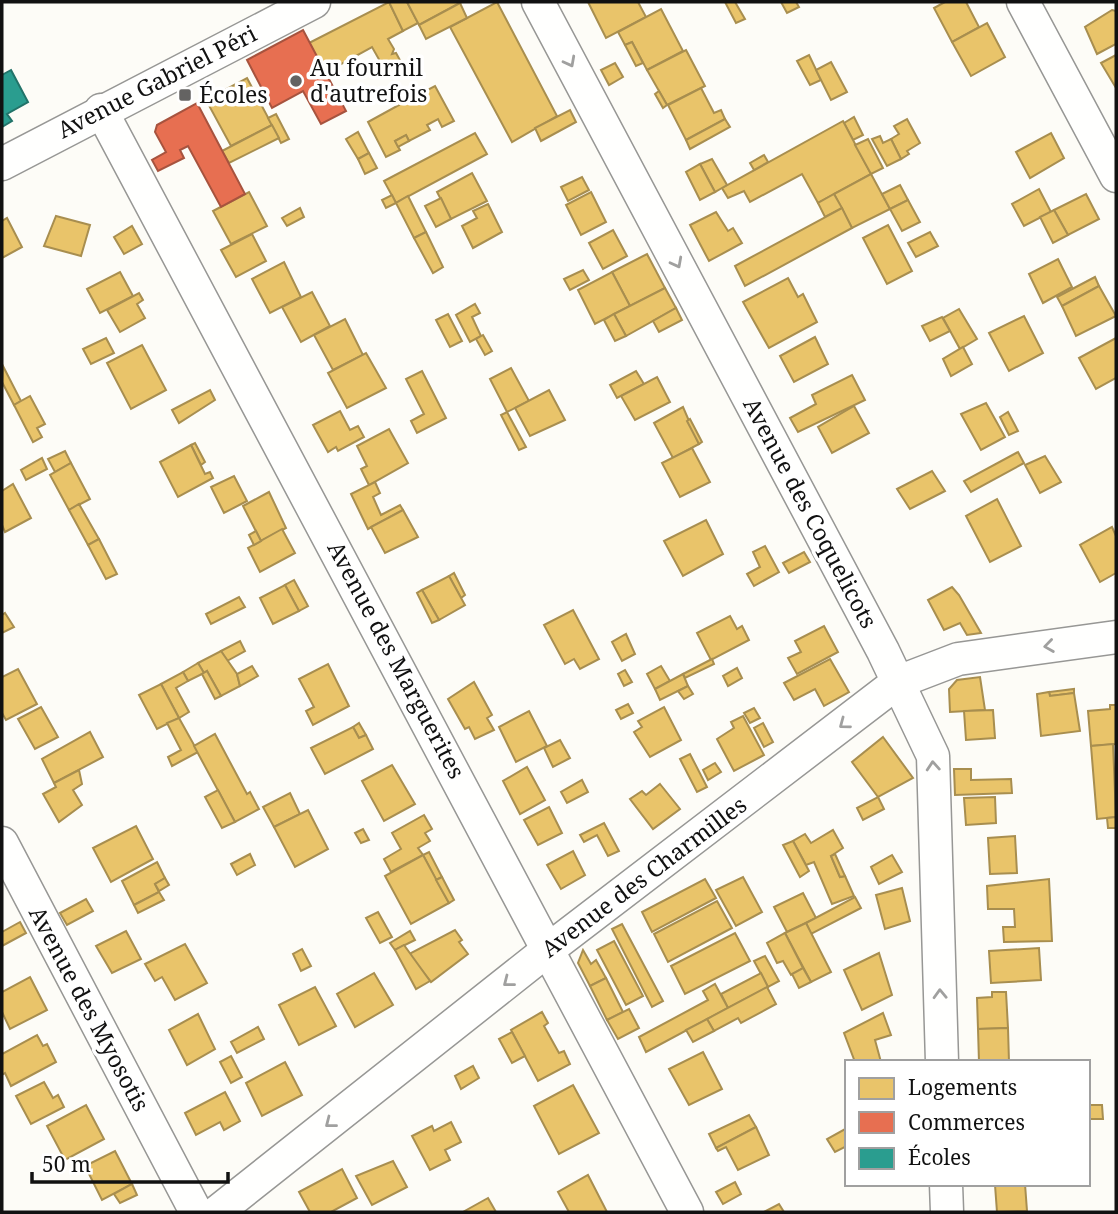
<svg xmlns="http://www.w3.org/2000/svg" width="1118" height="1214" font-family="'Noto Serif',serif">
  <style>
    .homes { fill: #e9c46a; stroke: #a88e4f; stroke-width: 2 }
    .shops { fill: #e76f51; stroke: #a7533e; stroke-width: 2 }
    .schools { fill: #2a9d8f; stroke: #227369; stroke-width: 2 }
    .lines { fill: none; stroke-linecap: round; stroke-linejoin: round }
    .minor-casing { stroke: #979795; stroke-width: 35 }
    .minor { stroke: #fffffe; stroke-width: 32 }
    .oneway { stroke: #a0a09f }
    .poi-dot { fill: #646362; stroke: #fff; stroke-width: 2.5 }
    .labels { text-anchor: middle; stroke-width: 7; stroke-linejoin: round; paint-order: stroke }
    .poi-label { font-size: 23px; fill: #111; stroke: #fff; text-anchor: start }
    .street-label { font-size: 23px; fill: #111; stroke: #fff }
  </style>
  <rect width="100%" height="100%" fill="#fdfcf7"/>
  <g class="homes">
    <path d="M389 2 403 31 388 39 394 49 392 54 396 53 401 62 385 70 372 47 325 73 309 43Z"/>
    <path d="M389 2H407L418 23 403 31Z"/>
    <path d="M407 2H459L460 3 419 25Z"/>
    <path d="M497 2 557 116 512 142 450 27Z"/>
    <path d="M588 2H638L646 17 606 38Z"/>
    <path d="M725 2H735L745 19 736 23Z"/>
    <path d="M781 2H796L799 7 787 13Z"/>
    <path d="M945 2H966L979 27 952 42 934 8Z"/>
    <path d="M460 3 467 18 426 39 419 25Z"/>
    <path d="M661 9 683 51 647 70 632 42 625 45 618 32Z"/>
    <path d="M1112 10 1116 11V44L1097 54 1085 27Z"/>
    <path d="M987 23 1005 57 971 76 952 42Z"/>
    <path d="M632 42 643 63 636 66 625 45Z"/>
    <path d="M686 50 705 86 667 105 647 70Z"/>
    <path d="M809 55 821 80 810 85 797 61Z"/>
    <path d="M1116 55V88L1101 63Z"/>
    <path d="M831 62 847 92 831 100 816 70Z"/>
    <path d="M615 63 623 77 609 85 601 70Z"/>
    <path d="M247 78 272 125 231 146 206 100Z"/>
    <path d="M435 86 454 121 442 127 438 119 427 125 430 130 409 141 406 135 395 141 400 150 386 157 368 122 399 105 397 100 404 92 412 98Z"/>
    <path d="M701 88 714 113 721 110 725 119 686 140 668 105Z"/>
    <path d="M659 91 667 105 663 108 655 94Z"/>
    <path d="M570 110 576 122 541 141 535 128Z"/>
    <path d="M276 114 289 139 281 143 268 118Z"/>
    <path d="M854 117 863 135 853 140 844 123Z"/>
    <path d="M725 119 730 127 690 149 686 140Z"/>
    <path d="M907 119 920 143 907 151 909 154 901 159 891 139 899 134 894 126Z"/>
    <path d="M843 121 871 174 818 203 802 174 750 202 744 191 728 198 722 188Z"/>
    <path d="M272 125 279 138 229 163 222 151Z"/>
    <path d="M358 132 369 153 358 159 346 139Z"/>
    <path d="M475 133 487 154 396 203 384 181Z"/>
    <path d="M1051 133 1064 158 1030 178 1016 152Z"/>
    <path d="M406 135 409 141 398 147 395 141Z"/>
    <path d="M880 136 883 143 891 139 901 159 887 166 872 139Z"/>
    <path d="M868 139 883 168 871 174 855 145Z"/>
    <path d="M369 153 377 168 365 174 358 159Z"/>
    <path d="M764 155 768 162 754 170 750 163Z"/>
    <path d="M712 159 727 185 715 192 700 164Z"/>
    <path d="M700 164 715 192 700 200 686 172Z"/>
    <path d="M472 173 487 201 451 219 437 192Z"/>
    <path d="M871 174 890 209 852 228 834 194Z"/>
    <path d="M582 177 589 190 568 201 561 187Z"/>
    <path d="M900 185 908 200 890 209 882 194Z"/>
    <path d="M1039 189 1051 212 1024 226 1012 204Z"/>
    <path d="M249 192 267 226 231 244 213 211Z"/>
    <path d="M591 192 606 222 581 235 566 205Z"/>
    <path d="M834 194 842 208 825 217 818 203Z"/>
    <path d="M1086 194 1099 219 1068 235 1054 210Z"/>
    <path d="M392 195 396 203 386 208 382 200Z"/>
    <path d="M408 196 426 232 414 238 396 203Z"/>
    <path d="M441 198 451 219 436 227 425 206Z"/>
    <path d="M908 200 920 222 902 231 890 209Z"/>
    <path d="M488 204 502 232 473 248 462 226 477 218 473 211Z"/>
    <path d="M300 208 304 217 287 226 282 218Z"/>
    <path d="M842 208 852 228 745 286 735 266Z"/>
    <path d="M1054 210 1068 235 1053 243 1040 217Z"/>
    <path d="M716 212 728 231 733 228 742 243 709 261 690 225Z"/>
    <path d="M56 216 90 225 81 256 44 246Z"/>
    <path d="M7 218 22 247 2 258V221Z"/>
    <path d="M888 225 912 271 887 284 863 238Z"/>
    <path d="M132 226 142 244 124 254 114 237Z"/>
    <path d="M613 230 627 256 603 269 589 243Z"/>
    <path d="M426 232 443 267 433 273 414 238Z"/>
    <path d="M930 232 938 246 916 257 908 243Z"/>
    <path d="M252 234 266 261 236 277 221 250Z"/>
    <path d="M647 254 665 288 630 306 612 272Z"/>
    <path d="M1058 259 1072 287 1043 303 1029 274Z"/>
    <path d="M284 262 301 297 270 313 252 279Z"/>
    <path d="M583 270 589 280 570 290 564 279Z"/>
    <path d="M120 272 133 296 100 313 87 289Z"/>
    <path d="M612 272 630 306 595 324 578 290Z"/>
    <path d="M1095 277 1099 286 1062 306 1057 297Z"/>
    <path d="M788 278 798 297 803 294 817 322 769 348 743 302Z"/>
    <path d="M1099 286 1116 316 1076 336 1062 306Z"/>
    <path d="M665 288 676 308 626 336 614 314Z"/>
    <path d="M312 292 330 326 301 342 282 307Z"/>
    <path d="M139 293 143 300 137 304 145 318 120 332 107 310Z"/>
    <path d="M475 304 480 313 472 317 481 336 470 342 456 315Z"/>
    <path d="M676 308 682 320 659 332 653 321Z"/>
    <path d="M959 309 977 339 960 349 943 318Z"/>
    <path d="M448 314 462 341 450 347 436 320Z"/>
    <path d="M614 314 626 336 615 341 604 320Z"/>
    <path d="M1024 316 1043 353 1009 371 989 333Z"/>
    <path d="M942 317 950 331 930 341 922 326Z"/>
    <path d="M345 319 363 355 333 370 314 335Z"/>
    <path d="M483 335 492 351 485 355 476 339Z"/>
    <path d="M815 337 828 364 794 382 780 356Z"/>
    <path d="M106 338 114 353 91 364 83 349Z"/>
    <path d="M1116 338V378L1096 389 1079 358Z"/>
    <path d="M142 345 166 390 131 409 107 363Z"/>
    <path d="M963 347 972 364 951 376 943 359Z"/>
    <path d="M366 353 386 388 347 408 328 373Z"/>
    <path d="M3 366 21 401 14 405 2 382Z"/>
    <path d="M511 368 529 401 507 412 490 379Z"/>
    <path d="M422 371 446 418 417 433 411 421 424 414 406 379Z"/>
    <path d="M636 371 644 384 617 398 610 385Z"/>
    <path d="M852 375 865 400 798 432 790 418 816 404 812 395Z"/>
    <path d="M657 377 670 402 635 420 621 396Z"/>
    <path d="M210 390 215 400 179 423 172 410Z"/>
    <path d="M549 390 565 420 530 436 515 408Z"/>
    <path d="M30 396 45 424 37 428 42 437 33 442 14 405Z"/>
    <path d="M986 403 1005 437 981 450 961 414Z"/>
    <path d="M854 406 869 433 832 453 818 427Z"/>
    <path d="M683 407 699 444 673 458 654 423Z"/>
    <path d="M340 411 350 430 358 426 364 437 338 451 336 447 328 452 313 425Z"/>
    <path d="M507 412 526 447 519 450 501 415Z"/>
    <path d="M1008 412 1018 431 1009 435 1000 417Z"/>
    <path d="M690 419 702 442 699 444 687 421Z"/>
    <path d="M389 429 408 463 369 485 361 469 367 466 357 446Z"/>
    <path d="M195 443 205 462 201 465 191 445Z"/>
    <path d="M191 445 205 474 210 472 213 478 178 497 160 462Z"/>
    <path d="M692 448 710 482 680 497 662 463Z"/>
    <path d="M65 451 71 463 55 472 48 459Z"/>
    <path d="M1018 452 1024 463 971 492 964 481Z"/>
    <path d="M1045 456 1061 482 1040 493 1025 465Z"/>
    <path d="M42 458 47 469 26 480 21 470Z"/>
    <path d="M71 463 90 499 69 510 50 475Z"/>
    <path d="M932 471 945 491 910 509 897 489Z"/>
    <path d="M234 476 247 501 224 513 211 487Z"/>
    <path d="M375 482 380 493 373 497 381 515 400 505 403 510 368 529 351 494Z"/>
    <path d="M13 484 31 518 5 532 2 525V491Z"/>
    <path d="M269 492 286 528 261 541 243 506Z"/>
    <path d="M997 499 1021 546 990 562 966 516Z"/>
    <path d="M79 504 99 539 88 545 69 510Z"/>
    <path d="M403 510 418 537 385 553 371 527Z"/>
    <path d="M706 520 723 554 683 576 664 541Z"/>
    <path d="M1112 527 1116 536V573L1100 582 1080 545Z"/>
    <path d="M282 529 295 553 260 572 248 548Z"/>
    <path d="M256 531 261 541 254 545 249 535Z"/>
    <path d="M99 539 117 574 106 579 88 545Z"/>
    <path d="M765 546 779 572 754 586 747 574 760 567 753 552Z"/>
    <path d="M804 552 810 562 789 573 783 563Z"/>
    <path d="M454 573 465 595 461 598 449 576Z"/>
    <path d="M449 576 465 605 439 620 422 590Z"/>
    <path d="M294 580 308 606 299 611 285 585Z"/>
    <path d="M285 585 299 611 273 624 260 598Z"/>
    <path d="M952 587 959 595 981 633 967 635 960 623 944 630 928 600Z"/>
    <path d="M422 590 439 620 432 623 417 593Z"/>
    <path d="M239 597 245 607 211 624 206 614Z"/>
    <path d="M573 610 599 659 580 669 574 659 565 664 544 625Z"/>
    <path d="M5 613 14 627 2 633V615Z"/>
    <path d="M730 616 737 629 742 626 749 640 711 660 697 633Z"/>
    <path d="M824 626 838 652 797 674 788 658 801 652 795 641Z"/>
    <path d="M626 634 635 654 622 661 612 642Z"/>
    <path d="M240 641 245 651 227 661 221 651Z"/>
    <path d="M221 651 237 674 240 686 221 696 207 671 204 673 198 663Z"/>
    <path d="M712 659 714 664 685 678 683 674Z"/>
    <path d="M830 659 849 692 824 706 815 689 794 700 784 683Z"/>
    <path d="M198 663 204 673 188 681 183 672Z"/>
    <path d="M328 664 349 706 313 725 306 711 314 707 299 679Z"/>
    <path d="M252 666 258 676 240 686 237 674Z"/>
    <path d="M661 666 670 681 655 689 647 674Z"/>
    <path d="M737 668 742 678 728 686 723 676Z"/>
    <path d="M18 669 37 704 6 720 2 713V677Z"/>
    <path d="M625 670 632 682 624 686 618 674Z"/>
    <path d="M207 671 221 696 215 699 202 674Z"/>
    <path d="M183 672 188 681 176 688 189 712 179 718 161 684Z"/>
    <path d="M683 674 688 686 660 700 655 689Z"/>
    <path d="M980 677 985 710 950 712 949 689 957 680Z"/>
    <path d="M474 682 492 715 487 718 494 730 475 739 469 727 465 729 448 699Z"/>
    <path d="M161 684 179 718 157 729 139 695Z"/>
    <path d="M688 686 693 694 684 699 678 691Z"/>
    <path d="M1074 689V693L1050 696 1049 692Z"/>
    <path d="M1049 692 1050 696 1074 693 1080 731 1041 736 1037 694Z"/>
    <path d="M628 704 633 713 621 719 616 710Z"/>
    <path d="M1110 705H1116V744L1091 746 1088 711 1110 709Z"/>
    <path d="M41 707 58 737 35 749 18 719Z"/>
    <path d="M664 707 681 740 650 757 634 732 642 727 638 721Z"/>
    <path d="M754 708 760 718 750 723 744 713Z"/>
    <path d="M993 710 995 738 966 740 964 711Z"/>
    <path d="M529 711 547 746 516 762 499 727Z"/>
    <path d="M743 716 764 755 734 771 717 739 734 728 731 722Z"/>
    <path d="M179 718 198 752 172 766 168 757 181 750 167 723Z"/>
    <path d="M359 723 366 735 359 738 353 727Z"/>
    <path d="M763 723 773 742 764 747 754 728Z"/>
    <path d="M353 727 359 738 366 735 373 749 325 774 311 748Z"/>
    <path d="M90 732 103 757 54 783 42 759Z"/>
    <path d="M215 734 247 794 250 792 259 809 235 822 194 746Z"/>
    <path d="M883 737 913 778 878 797 852 762Z"/>
    <path d="M560 740 570 758 553 767 544 748Z"/>
    <path d="M1113 744 1116 817 1097 819 1091 746Z"/>
    <path d="M690 754 707 787 697 792 680 759Z"/>
    <path d="M715 763 721 772 708 780 703 770Z"/>
    <path d="M392 765 415 804 384 821 362 781Z"/>
    <path d="M527 767 545 800 520 814 503 781Z"/>
    <path d="M954 769H971V780L1011 779 1012 793 955 795Z"/>
    <path d="M79 770 82 784 73 790 82 805 59 822 43 794 56 787 54 783Z"/>
    <path d="M582 780 588 792 567 803 561 792Z"/>
    <path d="M660 784 680 809 653 829 630 799 642 791 646 795Z"/>
    <path d="M218 790 235 822 222 828 205 797Z"/>
    <path d="M290 793 300 814 274 827 263 807Z"/>
    <path d="M878 797 884 809 863 820 857 808Z"/>
    <path d="M995 797 996 823 966 825 964 798Z"/>
    <path d="M549 807 562 833 538 845 524 820Z"/>
    <path d="M308 810 328 849 295 867 274 827Z"/>
    <path d="M424 815 432 829 425 833 430 841 418 848 423 855 391 872 384 859 401 849 392 833Z"/>
    <path d="M1116 817V828H1108L1107 818Z"/>
    <path d="M604 823 619 851 608 856 597 835 584 842 580 835Z"/>
    <path d="M136 826 153 859 111 882 93 848Z"/>
    <path d="M363 829 369 840 361 843 355 833Z"/>
    <path d="M833 830 843 848 831 856 840 877 845 876 854 896 832 904 814 862 806 865 793 841 805 834 811 843Z"/>
    <path d="M1015 836 1017 873 990 874 988 838Z"/>
    <path d="M793 841 809 871 800 877 783 845Z"/>
    <path d="M573 851 585 875 561 889 547 865Z"/>
    <path d="M429 852 442 877 436 880 423 855Z"/>
    <path d="M250 854 255 865 237 875 231 864Z"/>
    <path d="M835 854 845 876 840 877 831 856Z"/>
    <path d="M423 855 449 903 411 924 385 876Z"/>
    <path d="M892 855 902 872 879 884 871 867Z"/>
    <path d="M157 862 165 878 155 884 159 892 134 905 122 881Z"/>
    <path d="M442 877 454 900 449 903 436 880Z"/>
    <path d="M743 877 762 912 736 926 716 890Z"/>
    <path d="M165 878 169 885 159 891 155 884Z"/>
    <path d="M705 879 716 898 652 932 642 912Z"/>
    <path d="M1049 879 1052 941 1004 942 1003 927H1015L1014 909H988L987 886Z"/>
    <path d="M902 888 910 921 885 929 876 895Z"/>
    <path d="M159 892 164 900 138 913 134 905Z"/>
    <path d="M803 893 816 918 787 932 774 907Z"/>
    <path d="M855 897 861 908 811 934 806 923Z"/>
    <path d="M86 899 93 911 67 925 60 913Z"/>
    <path d="M717 901 732 928 668 962 654 934Z"/>
    <path d="M378 912 392 937 380 943 366 918Z"/>
    <path d="M20 922 26 933 2 946V932Z"/>
    <path d="M806 923 831 972 811 982 785 933Z"/>
    <path d="M622 924 663 1001 652 1007 612 929Z"/>
    <path d="M455 930 462 940 459 942 468 954 431 982 409 954Z"/>
    <path d="M126 931 141 959 112 973 96 946Z"/>
    <path d="M410 931 415 940 395 950 390 943Z"/>
    <path d="M735 933 750 961 685 994 671 966Z"/>
    <path d="M785 933 803 968 791 975 783 961 777 963 767 943Z"/>
    <path d="M614 941 643 996 626 1005 597 950Z"/>
    <path d="M185 944 207 983 175 1000 162 977 155 981 145 964Z"/>
    <path d="M404 945 430 981 416 989 395 950Z"/>
    <path d="M1039 948 1041 980 991 983 989 951Z"/>
    <path d="M302 949 311 966 301 971 293 954Z"/>
    <path d="M583 950 591 964 596 960 606 978 590 986 578 963Z"/>
    <path d="M879 953 892 995 862 1010 844 970Z"/>
    <path d="M765 956 779 981 768 987 754 961Z"/>
    <path d="M803 968 811 982 799 988 792 974Z"/>
    <path d="M374 973 393 1005 355 1027 337 994Z"/>
    <path d="M761 973 768 987 728 1008 721 994Z"/>
    <path d="M30 977 47 1010 10 1029 2 1012V992Z"/>
    <path d="M606 978 623 1012 607 1020 590 986Z"/>
    <path d="M715 984 728 1008 646 1052 639 1037 708 1000 703 991Z"/>
    <path d="M315 987 336 1026 299 1045 279 1005Z"/>
    <path d="M767 987 776 1004 741 1023 738 1018 714 1031 707 1019Z"/>
    <path d="M992 992H1006L1008 1028 978 1029 977 998 992 997Z"/>
    <path d="M629 1009 639 1028 618 1039 607 1020Z"/>
    <path d="M542 1012 548 1023 544 1026 559 1053 564 1051 570 1064 538 1081 511 1030Z"/>
    <path d="M883 1013 891 1035 875 1040 881 1062H855L844 1033Z"/>
    <path d="M198 1014 215 1049 187 1065 169 1030Z"/>
    <path d="M707 1019 714 1031 693 1042 686 1030Z"/>
    <path d="M258 1027 264 1039 237 1053 231 1042Z"/>
    <path d="M1008 1028 1009 1062H979L978 1029Z"/>
    <path d="M512 1032 525 1056 512 1063 499 1039Z"/>
    <path d="M37 1035 43 1046 47 1044 56 1062 11 1086 5 1073 2 1075V1054Z"/>
    <path d="M703 1052 722 1089 689 1105 669 1069Z"/>
    <path d="M231 1056 242 1077 231 1083 220 1062Z"/>
    <path d="M285 1062 302 1095 262 1116 246 1083Z"/>
    <path d="M473 1066 479 1078 461 1089 455 1076Z"/>
    <path d="M44 1082 53 1098 58 1095 64 1107 31 1124 16 1096Z"/>
    <path d="M573 1085 599 1133 559 1154 534 1106Z"/>
    <path d="M225 1092 240 1121 224 1130 220 1122 196 1135 185 1113Z"/>
    <path d="M86 1105 104 1139 65 1160 47 1126Z"/>
    <path d="M1088 1105H1102L1103 1119H1088Z"/>
    <path d="M749 1115 756 1127 716 1148 709 1134Z"/>
    <path d="M451 1122 461 1142 445 1150 450 1160 430 1170 412 1136 432 1126 434 1131Z"/>
    <path d="M756 1127 769 1155 738 1170 726 1147 718 1151 716 1148Z"/>
    <path d="M847 1128V1146L835 1152 827 1139Z"/>
    <path d="M115 1151 132 1184 102 1200 85 1166Z"/>
    <path d="M393 1161 407 1187 372 1205 356 1176Z"/>
    <path d="M342 1169 357 1198 331 1212H310L299 1192Z"/>
    <path d="M588 1175 607 1212H569L558 1192Z"/>
    <path d="M735 1182 741 1194 723 1204 716 1192Z"/>
    <path d="M132 1184 137 1195 120 1203 114 1194Z"/>
    <path d="M1025 1184 1027 1211 997 1212 995 1185Z"/>
    <path d="M488 1198 496 1212H463Z"/>
    <path d="M779 1204 784 1212H764Z"/>
  </g>
  <g class="shops">
    <path d="M303 30 346 111 321 124 303 91 272 108 247 60Z"/>
    <path d="M197 103 245 194 221 207 188 146 180 150 184 158 158 171 152 160 166 152 155 132 157 125Z"/>
  </g>
  <path class="schools" d="M11 70 28 102 7 114 12 121 2 127V75Z"/>
  <g class="lines">
    <defs>
      <g id="minor">
        <path d="M538 2 883 651 933 756 942 1062"/>
        <path d="M1023 2 1116 176"/>
        <path d="M101 110 687 1212"/>
        <path d="M2 164 314 2"/>
        <path d="M2 843 196 1212"/>
        <path d="M946 1184 947 1212"/>
        <path d="M217 1212 549 949 898 682 958 659 1116 637"/>
      </g>
    </defs>
    <use href="#minor" class="minor-casing"/>
    <use href="#minor" class="minor"/>
  </g>
  <defs><path id="oneway-chevron" d="M-2-3.5L2.5 0L-2 3.5" fill="none" stroke-width="1.6" stroke-linecap="round" stroke-linejoin="round" transform="scale(1.75)"/></defs>
  <g class="oneway">
    <use href="#oneway-chevron" transform="translate(570 62) rotate(62)"/>
    <use href="#oneway-chevron" transform="translate(677 263) rotate(62)"/>
    <use href="#oneway-chevron" transform="translate(1049 646) rotate(172)"/>
    <use href="#oneway-chevron" transform="translate(844 724) rotate(143)"/>
    <use href="#oneway-chevron" transform="translate(933 766) rotate(-94)"/>
    <use href="#oneway-chevron" transform="translate(508 982) rotate(142)"/>
    <use href="#oneway-chevron" transform="translate(940 994) rotate(-92)"/>
    <use href="#oneway-chevron" transform="translate(330 1123) rotate(142)"/>
  </g>
  <g class="poi-dot">
    <circle cx="296" cy="81" r="7"/>
    <rect x="178" y="88" width="14" height="14" rx="3.5"/>
  </g>
  <g class="labels">
    <g class="poi-label">
      <text x="310" y="76">Au fournil<tspan x="310" dy="26">d'autrefois</tspan></text>
      <text x="199" y="103">Écoles</text>
    </g>
    <g class="street-label">
      <text transform="translate(157 82) rotate(-27)" y="8">Avenue Gabriel Péri</text>
      <text transform="translate(810 513) rotate(62)" y="8">Avenue des Coquelicots</text>
      <text transform="translate(396 660) rotate(62)" y="8">Avenue des Marguerites</text>
      <text transform="translate(644 877) rotate(-37)" y="8">Avenue des Charmilles</text>
      <text transform="translate(89 1009) rotate(62)" y="8">Avenue des Myosotis</text>
    </g>
  </g>
  <rect width="1118" height="1214" fill="none" stroke="#111111" stroke-width="7"/>
  <rect x="845" y="1060" width="245" height="126" fill="#ffffff" stroke="#a0a0a0" stroke-width="2"/>
  <rect x="859" y="1078" width="35" height="21" fill="#e9c46a" stroke="#a0a0a0" stroke-width="2"/>
  <text x="908" y="1095" font-size="21" fill="#111111">Logements</text>
  <rect x="859" y="1112" width="35" height="21" fill="#e76f51" stroke="#a0a0a0" stroke-width="2"/>
  <text x="908" y="1130" font-size="21" fill="#111111">Commerces</text>
  <rect x="859" y="1148" width="35" height="21" fill="#2a9d8f" stroke="#a0a0a0" stroke-width="2"/>
  <text x="908" y="1165" font-size="21" fill="#111111">Écoles</text>
  <path d="M32 1172v10h196v-10" fill="none" stroke="#111111" stroke-width="3.5"/>
  <text x="42" y="1172" font-size="21" fill="#111111" stroke="#ffffff" stroke-width="5" paint-order="stroke">50 m</text>
</svg>
